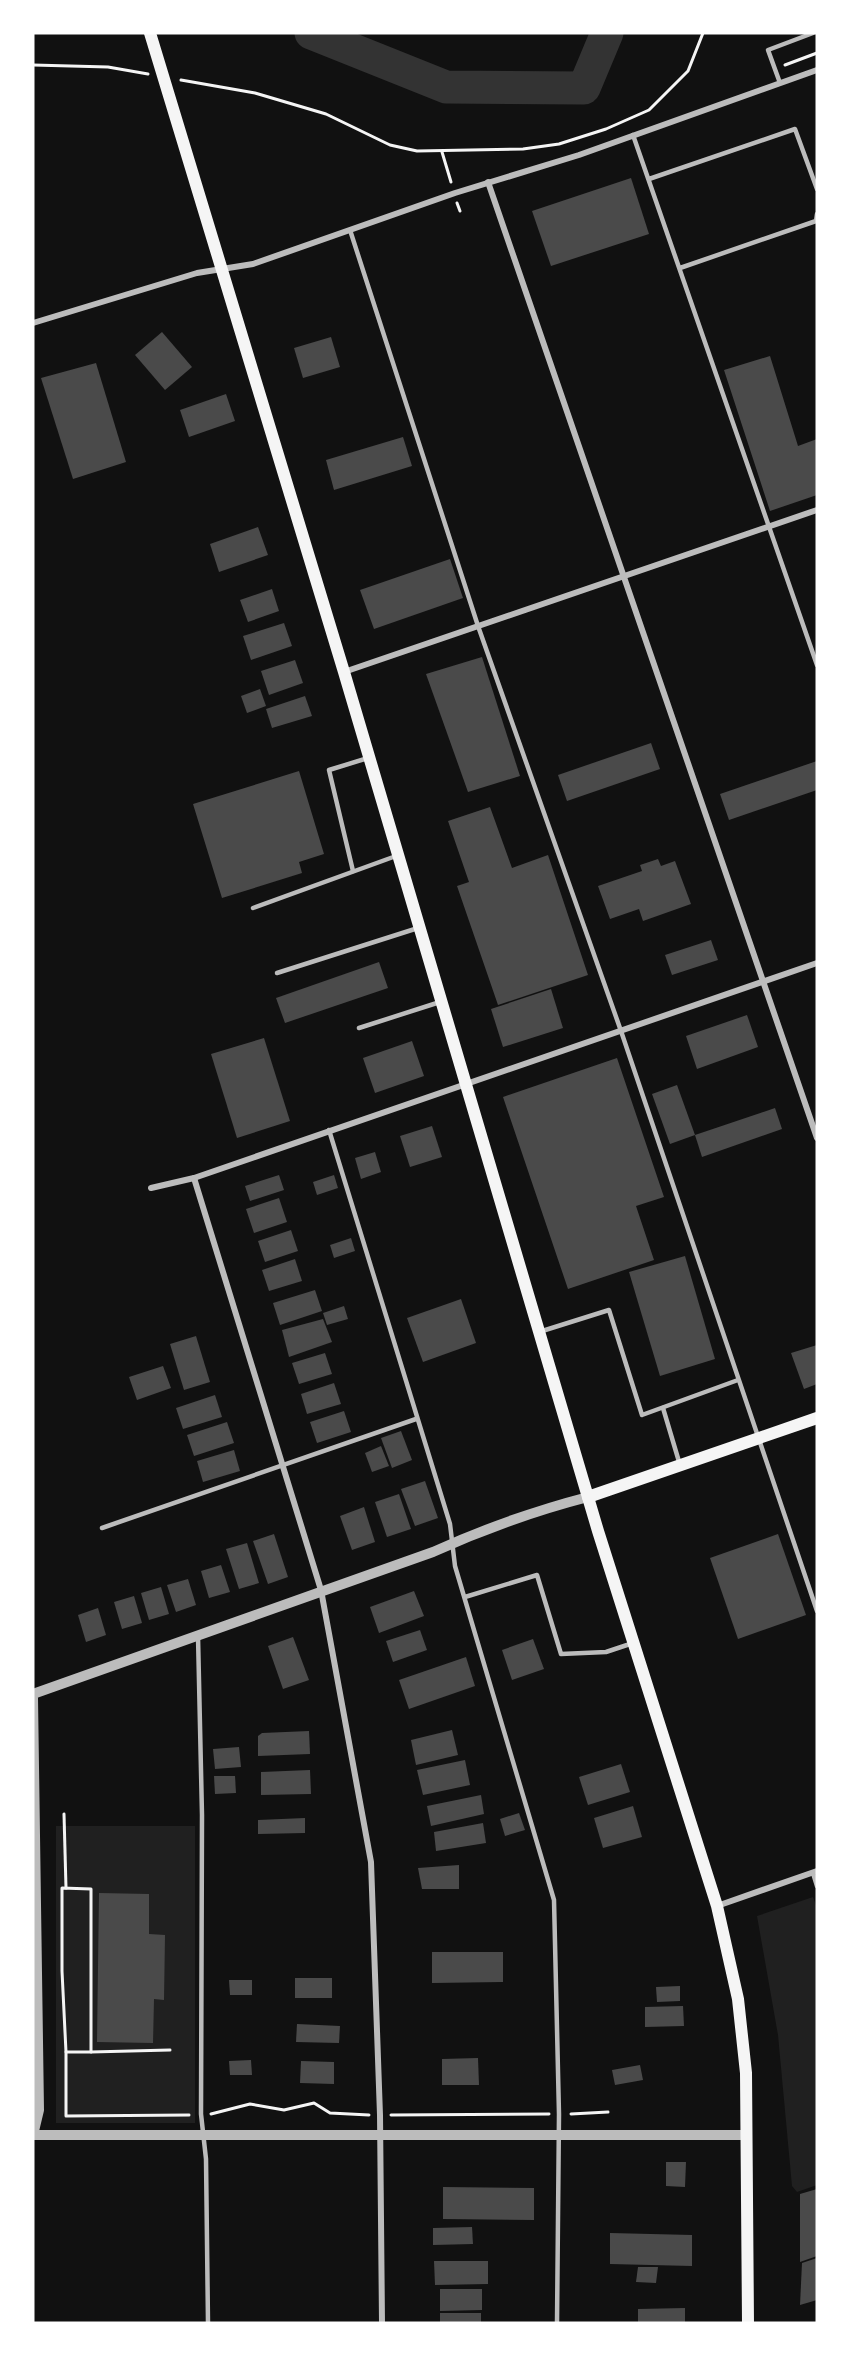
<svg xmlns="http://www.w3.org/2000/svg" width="850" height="2356" font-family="Arial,sans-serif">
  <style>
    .green { fill: #202020 }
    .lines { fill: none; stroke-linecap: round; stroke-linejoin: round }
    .river { stroke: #333; stroke-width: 33 }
    .building { fill: #4a4a4a }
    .path { stroke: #f5f5f5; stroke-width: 3 }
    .service { stroke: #bcbcbc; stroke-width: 4.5 }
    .minor { stroke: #bcbcbc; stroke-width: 6 }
    .tertiary { stroke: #bcbcbc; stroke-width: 10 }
    .secondary { stroke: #f5f5f5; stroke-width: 12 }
  </style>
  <rect width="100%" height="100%" fill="#111"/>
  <g class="green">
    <rect x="56" y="1826" width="139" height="297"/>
    <path d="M813 1897 817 1908V2185L797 2192 792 2186 778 2035 757 1916Z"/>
  </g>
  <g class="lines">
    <path class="river" d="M311 33 446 87 584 88 607 33"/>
  </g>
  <g class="building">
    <path d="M631 178 649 234 551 266 532 211Z"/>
    <path d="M162 332 192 367 165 390 135 355Z"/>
    <path d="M331 337 340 367 303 378 294 348Z"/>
    <path d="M770 356 798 446 817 439V495L770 511 724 370Z"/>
    <path d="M96 363 126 462 73 479 41 378Z"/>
    <path d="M226 394 235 421 189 437 180 410Z"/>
    <path d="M403 437 412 466 334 490 326 460Z"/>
    <path d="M258 527 268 555 219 572 210 544Z"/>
    <path d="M450 559 463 598 374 629 360 590Z"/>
    <path d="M272 589 279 611 248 622 240 600Z"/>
    <path d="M284 623 292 646 251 660 243 636Z"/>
    <path d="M482 657 520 776 468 792 426 674Z"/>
    <path d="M295 660 303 683 269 695 261 671Z"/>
    <path d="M260 689 266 706 247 713 241 696Z"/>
    <path d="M305 696 312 716 272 728 266 709Z"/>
    <path d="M651 743 660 769 567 801 558 775Z"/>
    <path d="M817 761V790L729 820 720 794Z"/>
    <path d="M299 771 324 854 299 862 302 873 222 898 193 804Z"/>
    <path d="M490 807 512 868 548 855 588 975 498 1005 457 886 469 882 448 821Z"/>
    <path d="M658 859 661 866 675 861 691 904 643 921 639 909 610 919 598 886 642 871 640 865Z"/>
    <path d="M711 940 718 960 672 975 665 955Z"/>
    <path d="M379 962 388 988 285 1023 276 998Z"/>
    <path d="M551 989 563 1028 503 1047 491 1009Z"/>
    <path d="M747 1015 758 1047 697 1069 686 1036Z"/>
    <path d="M264 1038 290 1121 237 1138 211 1054Z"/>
    <path d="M412 1041 424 1076 375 1093 363 1058Z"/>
    <path d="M617 1058 664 1197 636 1206 654 1260 568 1289 503 1097Z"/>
    <path d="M677 1085 695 1135 670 1144 652 1094Z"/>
    <path d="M775 1108 782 1129 702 1157 695 1135Z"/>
    <path d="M432 1126 442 1157 410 1167 400 1136Z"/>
    <path d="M375 1152 381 1172 361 1179 355 1158Z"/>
    <path d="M279 1175 284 1190 250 1201 245 1186Z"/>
    <path d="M334 1175 338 1188 317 1195 313 1182Z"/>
    <path d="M279 1198 287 1222 254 1233 246 1209Z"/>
    <path d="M291 1230 298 1251 265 1262 258 1241Z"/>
    <path d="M351 1238 355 1251 334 1258 330 1245Z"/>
    <path d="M685 1256 715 1359 660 1376 629 1272Z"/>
    <path d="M295 1259 302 1281 269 1291 262 1270Z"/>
    <path d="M315 1290 322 1311 280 1325 273 1303Z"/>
    <path d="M461 1299 476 1343 423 1362 407 1318Z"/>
    <path d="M344 1306 348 1319 327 1325 323 1313Z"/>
    <path d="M323 1319 332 1342 289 1357 282 1330Z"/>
    <path d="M196 1336 210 1382 184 1390 170 1344Z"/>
    <path d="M817 1345V1384L804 1389 791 1353Z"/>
    <path d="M325 1353 332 1374 299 1384 292 1363Z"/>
    <path d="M163 1366 171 1388 137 1400 129 1377Z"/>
    <path d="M334 1383 341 1404 307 1414 301 1394Z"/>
    <path d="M215 1395 222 1417 183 1429 176 1408Z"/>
    <path d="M344 1411 351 1432 317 1443 310 1422Z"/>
    <path d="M227 1422 234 1443 194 1456 187 1435Z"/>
    <path d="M401 1431 412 1460 392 1468 381 1438Z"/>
    <path d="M381 1446 389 1466 372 1472 365 1453Z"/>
    <path d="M234 1450 240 1471 203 1482 197 1461Z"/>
    <path d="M425 1481 438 1518 415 1526 401 1489Z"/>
    <path d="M399 1494 411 1529 387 1537 375 1502Z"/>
    <path d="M364 1507 375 1542 352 1550 340 1516Z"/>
    <path d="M274 1534 288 1577 268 1584 253 1541Z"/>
    <path d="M778 1534 806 1615 738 1639 710 1558Z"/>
    <path d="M247 1543 259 1583 239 1589 226 1549Z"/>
    <path d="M221 1565 230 1592 209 1598 201 1571Z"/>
    <path d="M188 1579 196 1605 176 1612 167 1585Z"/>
    <path d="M161 1587 169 1614 149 1620 141 1593Z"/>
    <path d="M414 1591 424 1616 379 1633 370 1607Z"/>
    <path d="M134 1596 142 1623 122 1629 114 1602Z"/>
    <path d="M98 1608 106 1635 86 1642 78 1615Z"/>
    <path d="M420 1630 427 1650 393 1662 386 1641Z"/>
    <path d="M293 1637 309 1680 283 1689 268 1646Z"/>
    <path d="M533 1639 544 1669 512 1680 502 1650Z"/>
    <path d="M466 1657 475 1686 409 1709 399 1680Z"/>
    <path d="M452 1730 458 1755 416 1765 411 1740Z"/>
    <path d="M309 1731 310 1754 258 1756V1736L262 1733Z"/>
    <path d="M239 1747 241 1767 215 1769 213 1749Z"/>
    <path d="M465 1760 470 1785 423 1795 417 1770Z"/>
    <path d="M621 1764 630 1792 588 1805 579 1777Z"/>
    <path d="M310 1770 311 1794 261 1795V1772Z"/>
    <path d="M214 1776H235L236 1793 215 1794Z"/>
    <path d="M481 1795 484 1814 431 1826 427 1806Z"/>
    <path d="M633 1806 642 1837 603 1848 594 1818Z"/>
    <path d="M519 1813 525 1830 505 1836 500 1819Z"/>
    <path d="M305 1818V1833L258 1834V1820Z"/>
    <path d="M483 1823 486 1843 436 1851 434 1832Z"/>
    <path d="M459 1865V1889H422L418 1868Z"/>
    <path d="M99 1893 149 1894V1934L165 1935 164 2000 154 1999 153 2043 97 2042Z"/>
    <path d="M432 1952H503V1982L432 1983Z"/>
    <rect x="295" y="1978" width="37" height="20"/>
    <path d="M229 1980H252V1995H230Z"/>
    <path d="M680 1986V2001L657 2002 656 1987Z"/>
    <path d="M683 2006 684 2026 645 2027V2007Z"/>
    <path d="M297 2024 340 2026 339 2043 296 2042Z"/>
    <path d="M478 2058 479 2085H442V2059Z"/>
    <path d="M251 2060 252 2075H230L229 2061Z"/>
    <path d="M301 2061 334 2062V2084L300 2083Z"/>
    <path d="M640 2065 643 2080 615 2085 612 2070Z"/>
    <path d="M666 2162H686L685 2187 666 2186Z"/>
    <path d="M443 2187 534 2188V2220L443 2219Z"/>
    <path d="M817 2189V2256L800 2262V2194Z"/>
    <path d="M472 2227 473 2244 433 2245V2228Z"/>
    <path d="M610 2233 692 2235V2266L610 2264Z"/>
    <path d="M817 2258V2300L800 2305 802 2263Z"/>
    <path d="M434 2261H488V2284L435 2285Z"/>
    <path d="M638 2267H658L656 2283 636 2282Z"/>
    <path d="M440 2289H482V2310L440 2311Z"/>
    <path d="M685 2308V2323H638V2309Z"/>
    <rect x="440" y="2313" width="41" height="10"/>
  </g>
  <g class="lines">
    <g class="path">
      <path d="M33 65 108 67 148 74"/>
      <path d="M785 65 817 53"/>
      <path d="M181 80 255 93 326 114 390 145 417 151 523 149 559 144 606 129 649 110 688 71 703 33"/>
      <path d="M442 152 451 182"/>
      <path d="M457 203 460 211"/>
      <path d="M64 1814 66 1888"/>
      <path d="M62 1888 91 1889V2052H66L62 1971Z"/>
      <path d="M66 2052V2116L189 2115"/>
      <path d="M91 2052 170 2050"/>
      <path d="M211 2114 250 2104 284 2110 314 2103 330 2113 369 2115"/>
      <path d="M571 2114 608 2112"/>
      <path d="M391 2115 549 2114"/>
    </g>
    <g class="service">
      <path d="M780 83 768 50 813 33"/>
      <path d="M633 135 817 665"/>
      <path d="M649 179 795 129 817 189"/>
      <path d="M350 230 478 626 621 1031 817 1611"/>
      <path d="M680 268 816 221 817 214"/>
      <path d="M353 871 329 770 368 758"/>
      <path d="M253 908 396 856"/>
      <path d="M277 973 418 928"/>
      <path d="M359 1028 440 1002"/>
      <path d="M329 1130 450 1524 455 1566 554 1900 559 2114 557 2323"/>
      <path d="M539 1332 609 1310 642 1415 738 1380"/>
      <path d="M663 1408 680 1465"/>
      <path d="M102 1528 416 1419"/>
      <path d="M465 1597 537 1575 561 1654 606 1652 633 1643"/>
      <path d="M198 1636 202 1815 201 2114 206 2159 208 2323"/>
      <path d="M813 1873 817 1886"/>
    </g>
    <g class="minor">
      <path d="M488 182 817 1138"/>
      <path d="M33 323 197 273 253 264 455 193 579 155 817 70"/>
      <path d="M344 672 817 510"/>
      <path d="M194 1178 321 1590 371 1862 380 2115 382 2323"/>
      <path d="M151 1188 194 1178 817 963"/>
      <path d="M717 1906 817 1871"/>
    </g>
    <g class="tertiary">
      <path d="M33 1694 433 1552C484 1529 534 1511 588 1497"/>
      <path d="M33 1698 39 2110 33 2135"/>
      <path d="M33 2135H747"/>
    </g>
    <g class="secondary">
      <path d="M150 33 344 672 598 1531 717 1906 738 1999 746 2073 748 2323"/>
      <path d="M588 1497 817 1418"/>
    </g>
  </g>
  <rect width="850" height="2356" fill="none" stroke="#ffffff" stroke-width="69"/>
</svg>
